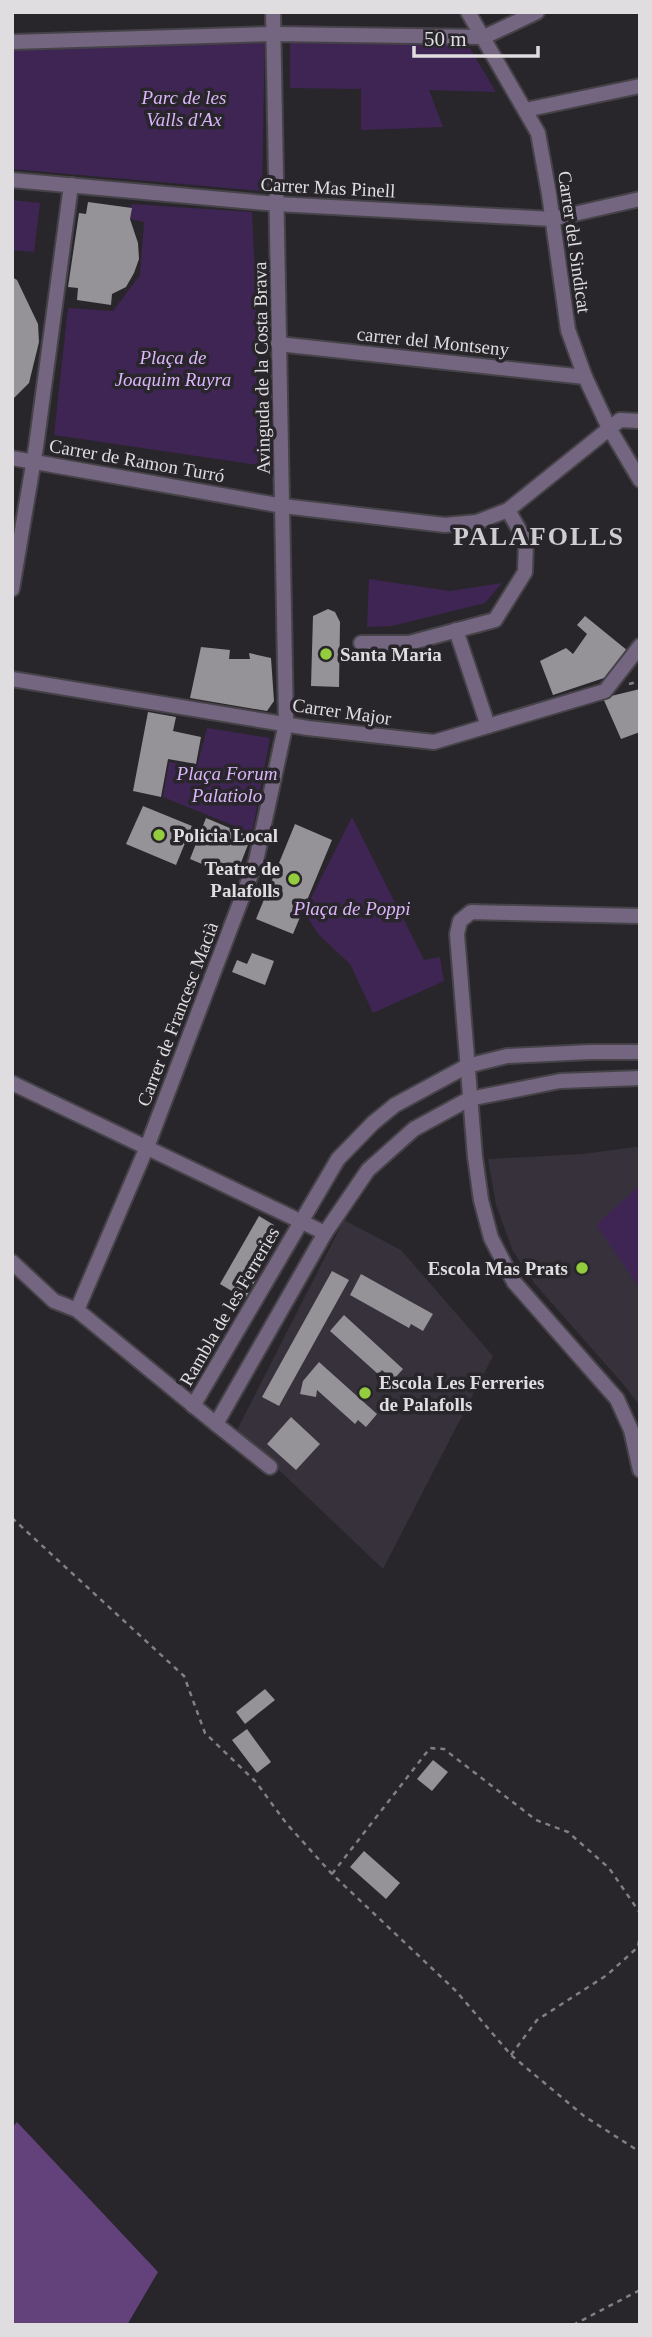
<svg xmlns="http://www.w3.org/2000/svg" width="652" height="2337" font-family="Georgia,serif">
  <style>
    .built { fill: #36313b }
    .green { fill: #3f2553 }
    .forest { fill: #63427c }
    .building { fill: #959298 }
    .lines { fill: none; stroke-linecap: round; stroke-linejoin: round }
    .street-casing { stroke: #464348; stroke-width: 18 }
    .path { stroke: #817f83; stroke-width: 2.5; stroke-dasharray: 5 5; stroke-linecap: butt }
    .street { stroke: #746580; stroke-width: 14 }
    .poi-dot { fill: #93cc3d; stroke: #29262b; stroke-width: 2.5 }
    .labels { text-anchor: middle; stroke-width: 7; stroke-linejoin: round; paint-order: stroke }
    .park-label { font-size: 19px; font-style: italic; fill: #dbb5fb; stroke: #29262b }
    .street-label { font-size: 19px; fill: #dfdde0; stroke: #29262b }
    .poi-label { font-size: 19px; font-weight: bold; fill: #dfdde0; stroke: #29262b; text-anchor: start }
    .district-label { font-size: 26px; font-weight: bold; letter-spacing: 2px; fill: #cfccd2; stroke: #29262b }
  </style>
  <rect width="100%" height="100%" fill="#29262b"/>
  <g class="built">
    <path d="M634 1147H640V1406L624 1385 535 1284 513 1251 496 1205 488 1159 583 1154Z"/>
    <path d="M344 1220 401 1250 493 1356 383 1569 237 1430Z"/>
  </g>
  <g class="green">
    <path d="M290 25 452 29 463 37 496 92 429 90 443 127 361 130V89L290 88Z"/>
    <path d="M265 29 262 191 12 169V37Z"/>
    <path d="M12 200 40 203 34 252 12 250Z"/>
    <path d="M131 204 252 212 257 320 258 465 54 435 68 308 113 311 140 275 144 222 130 219Z"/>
    <path d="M369 579 450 591 502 583 485 603 392 626 367 627Z"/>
    <path d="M207 728 270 738 252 833 163 797 169 762 197 766Z"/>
    <path d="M352 817 424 960 440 957 444 981 373 1013 350 964 319 935 304 912Z"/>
    <path d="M640 1185V1289L596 1225Z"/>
  </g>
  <path class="forest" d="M17 2122 158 2272 127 2325H12V2128Z"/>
  <g class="building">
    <path d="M88 202 132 208 130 219 138 243 139 259 134 273 126 287 112 294 111 305 77 300 78 288 68 287 79 213 86 214Z"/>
    <path d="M12 277 17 280 38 324 39 342 29 383 12 400Z"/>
    <path d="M328 609 335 612 340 622 339 687 311 686 313 616Z"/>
    <path d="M585 616 628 651 610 676 553 695 540 661 566 648 573 654 587 634 577 625Z"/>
    <path d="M201 647 230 650 229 659H250L249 653 271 658 274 701 267 711 190 698Z"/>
    <path d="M640 689V732L621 739 603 698Z"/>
    <path d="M148 712 176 717 173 731 201 737 196 764 168 759 161 797 133 791Z"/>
    <path d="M143 806 192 826 176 865 126 844Z"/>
    <path d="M206 818 251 837 235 878 190 859Z"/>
    <path d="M295 824 332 840 293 934 256 919Z"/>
    <path d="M252 953 274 961 265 985 232 972 237 960 247 964Z"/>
    <path d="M259 1216 274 1225 278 1240 245 1299 220 1284Z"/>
    <path d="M332 1271 349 1280 279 1406 262 1397Z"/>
    <path d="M361 1274 433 1314 423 1331 411 1324 409 1328 350 1295Z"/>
    <path d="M344 1315 403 1369 393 1380 382 1370 378 1374 330 1331Z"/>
    <path d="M319 1362 377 1414 366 1427 358 1420 355 1424 317 1390 316 1397 300 1394 303 1381Z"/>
    <path d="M291 1417 320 1444 296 1470 267 1444Z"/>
    <path d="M265 1689 275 1700 245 1724 236 1712Z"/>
    <path d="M247 1729 271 1762 257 1773 232 1740Z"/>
    <path d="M433 1760 448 1772 432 1791 417 1779Z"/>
    <path d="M364 1851 400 1883 386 1899 350 1867Z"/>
  </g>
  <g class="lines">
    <defs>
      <g id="street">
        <path d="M468 12 538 133 549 194 568 330 585 377 609 428 640 480"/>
        <path d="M12 42 274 34 484 37 537 12"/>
        <path d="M525 110 640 86"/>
        <path d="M12 180 277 204 552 219 640 199"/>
        <path d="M278 344 585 377"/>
        <path d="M12 458 283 506 445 525 477 522 508 510 620 420 640 421"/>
        <path d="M12 589 36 447 71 185"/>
        <path d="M456 630 488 726"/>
        <path d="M361 643H409L495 620 525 572 526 542 508 510"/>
        <path d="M12 679 308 728 434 742 605 691 640 646"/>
        <path d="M640 916 471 912 460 921 457 934 475 1157 481 1200 491 1238 514 1282 617 1399 631 1430 640 1470"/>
        <path d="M12 1083 325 1233"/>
        <path d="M12 1262 54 1301 77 1310 216 1424 325 1233 368 1170 414 1129 469 1099 560 1081 640 1078"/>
        <path d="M77 1310 147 1147 256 861 286 723 273 12"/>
        <path d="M193 1406 338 1159 373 1123 395 1105 467 1066 507 1056 590 1052H640"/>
        <path d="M216 1424 270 1467"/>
      </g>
    </defs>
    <use href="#street" class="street-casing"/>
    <g class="path">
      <path d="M629 684 640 681"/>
      <path d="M12 1518 184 1676 205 1733 256 1782 286 1823 332 1874 456 1991 511 2055 584 2116 640 2152"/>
      <path d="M332 1874 430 1748 444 1749 536 1820 568 1832 609 1868 640 1913"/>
      <path d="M511 2055 537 2020 607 1975 638 1947 640 1935"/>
      <path d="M573 2325 640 2290"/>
    </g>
    <use href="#street" class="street"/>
  </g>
  <g class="poi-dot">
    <circle cx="326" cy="654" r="7"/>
    <circle cx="159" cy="835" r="7"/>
    <circle cx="294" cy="879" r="7"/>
    <circle cx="582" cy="1268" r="7"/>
    <circle cx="365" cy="1393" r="7"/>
  </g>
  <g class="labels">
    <g class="park-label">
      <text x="184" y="104">Parc de les<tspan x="184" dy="22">Valls d'Ax</tspan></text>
      <text x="173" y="364">Plaça de<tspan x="173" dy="22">Joaquim Ruyra</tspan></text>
      <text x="227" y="780">Plaça Forum<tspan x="227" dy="22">Palatiolo</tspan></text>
      <text x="352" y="915">Plaça de Poppi</text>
    </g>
    <g class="street-label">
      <text transform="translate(328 187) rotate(3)" y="7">Carrer Mas Pinell</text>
      <text transform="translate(575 242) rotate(82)" y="7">Carrer del Sindicat</text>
      <text transform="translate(433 341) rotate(6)" y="7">carrer del Montseny</text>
      <text transform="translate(261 368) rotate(-91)" y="7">Avinguda de la Costa Brava</text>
      <text transform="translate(137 460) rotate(10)" y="7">Carrer de Ramon Turró</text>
      <text transform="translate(342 711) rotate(8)" y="7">Carrer Major</text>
      <text transform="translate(177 1014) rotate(-69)" y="7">Carrer de Francesc Macià</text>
      <text transform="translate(229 1306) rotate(-60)" y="7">Rambla de les Ferreries</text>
    </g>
    <g class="poi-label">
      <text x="340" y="661">Santa Maria</text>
      <text x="173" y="842">Policia Local</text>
      <text x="280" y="875" text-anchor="end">Teatre de<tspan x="280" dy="22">Palafolls</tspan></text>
      <text x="568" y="1275" text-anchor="end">Escola Mas Prats</text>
      <text x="379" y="1389">Escola Les Ferreries<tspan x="379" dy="22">de Palafolls</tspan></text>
    </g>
    <g class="district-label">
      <text x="539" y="545">PALAFOLLS</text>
    </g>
  </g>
  <rect width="652" height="2337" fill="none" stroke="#dfdde0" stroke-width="28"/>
  <path d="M414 46v10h124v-10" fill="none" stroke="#dfdde0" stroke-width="3.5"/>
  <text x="424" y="46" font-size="21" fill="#dfdde0" stroke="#29262b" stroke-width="5" paint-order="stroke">50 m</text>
</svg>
